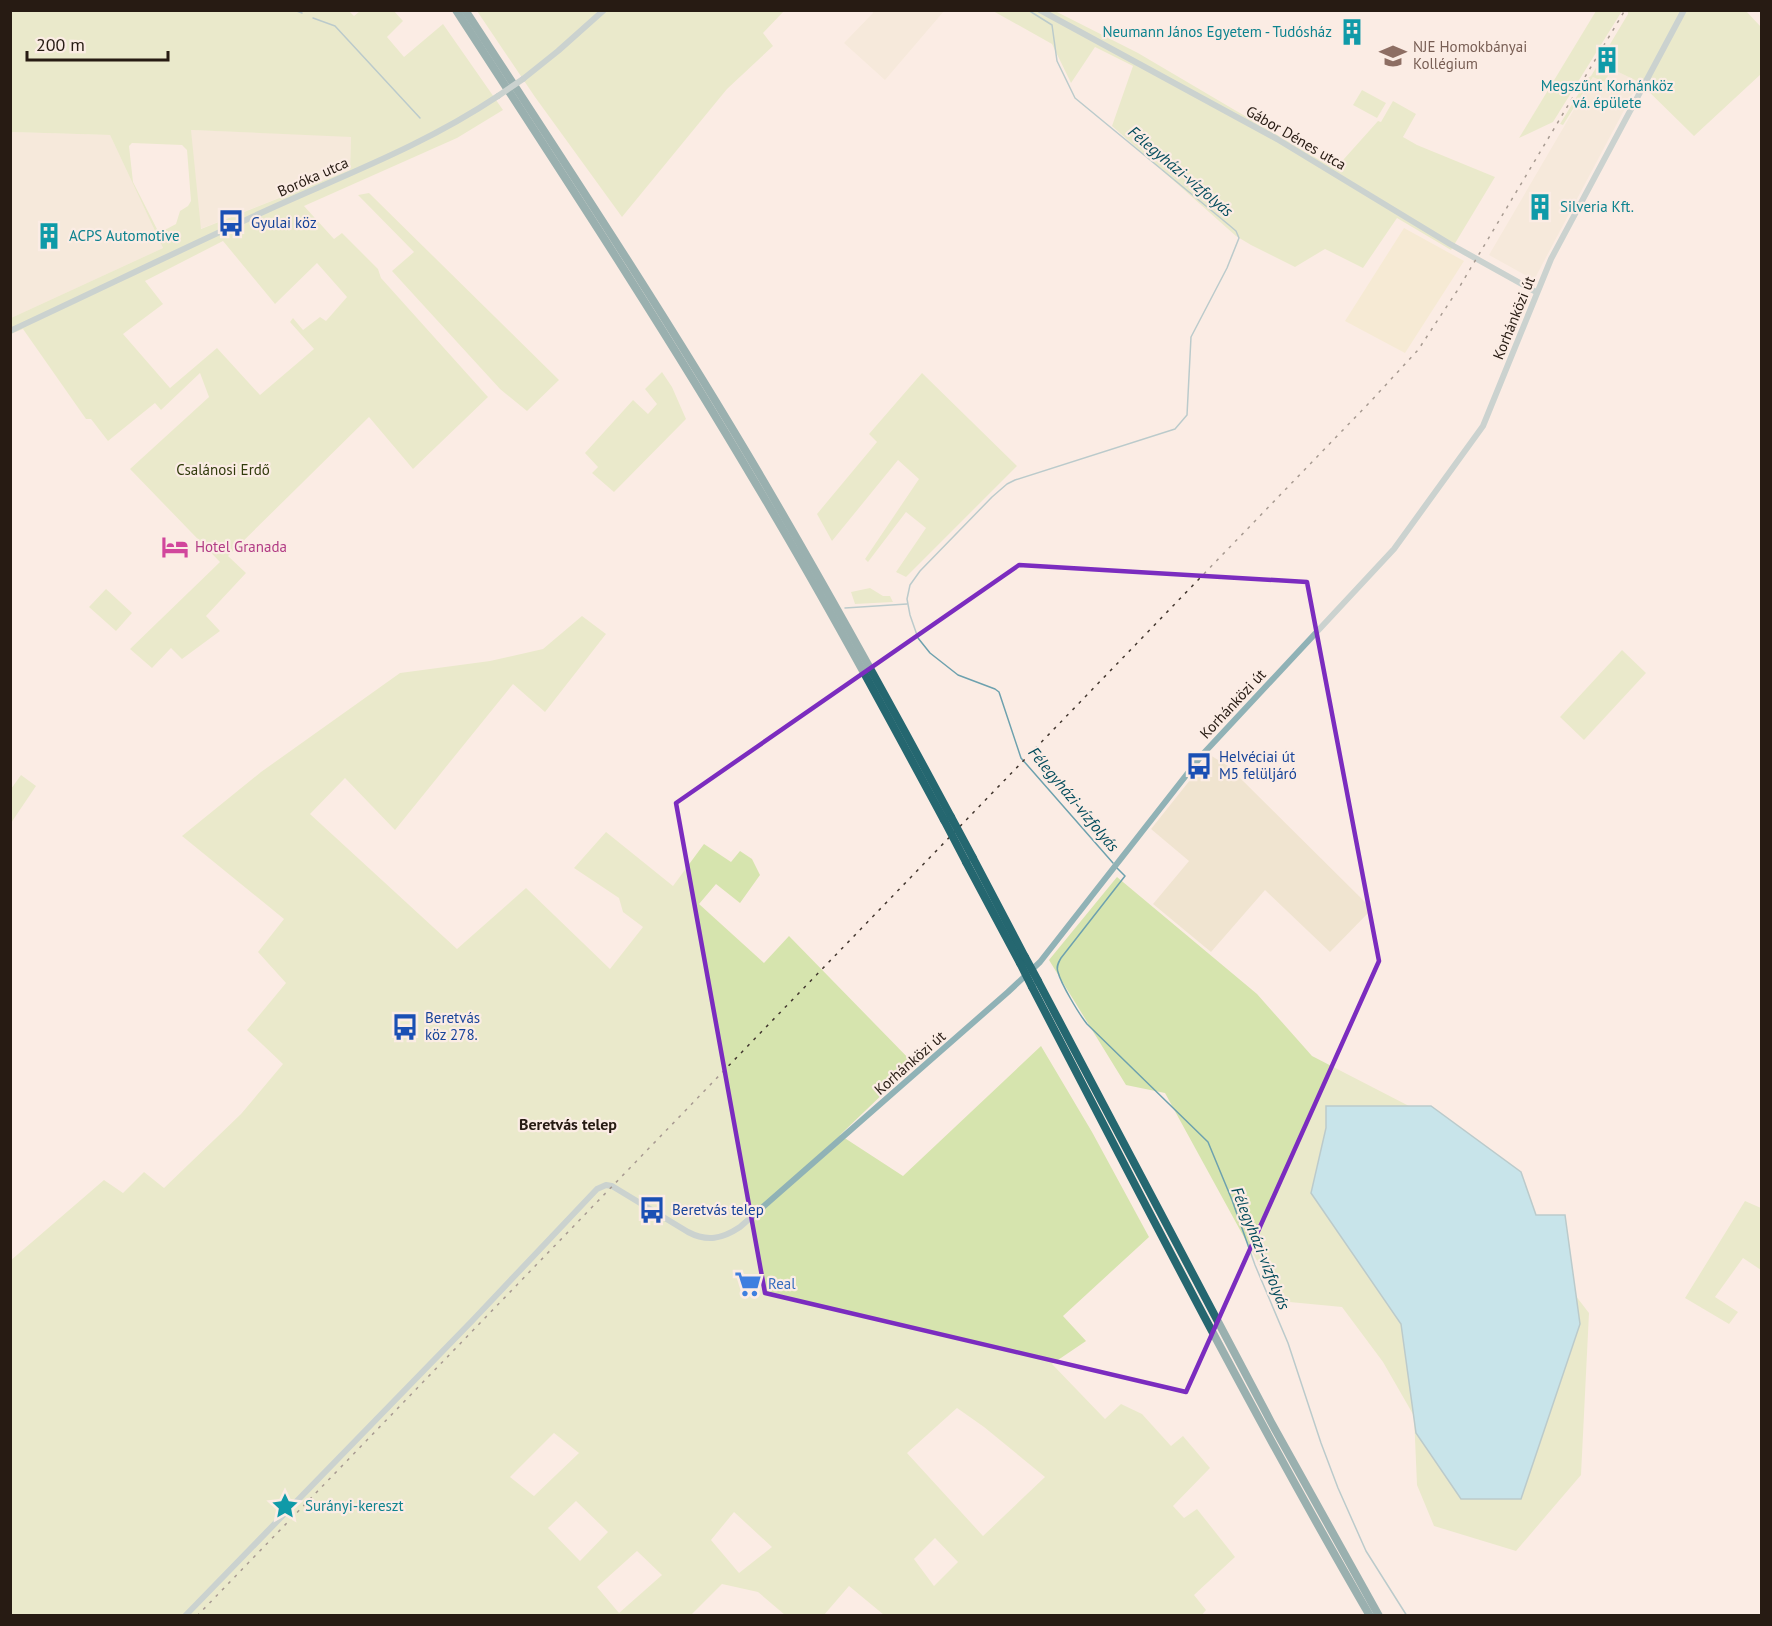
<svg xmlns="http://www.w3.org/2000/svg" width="1772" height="1626" font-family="'PT Sans',sans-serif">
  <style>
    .industrial { fill: #f0e4d0 }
    .green { fill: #d6e4ae; fill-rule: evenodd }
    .sand { fill: #f0e6c1 }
    .water { fill: #8bdaf1; stroke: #6da1ae; stroke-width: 1.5 }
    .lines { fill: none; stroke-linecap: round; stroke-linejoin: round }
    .stream { stroke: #6da1ae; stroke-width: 1.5 }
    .minor { stroke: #90b2b6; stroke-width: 6 }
    .highway { stroke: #256770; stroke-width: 8 }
    .rail { stroke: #42362e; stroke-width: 1.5; stroke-dasharray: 3 6; stroke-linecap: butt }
    .minor-bridge { stroke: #90b2b6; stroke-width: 6 }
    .highway-bridge { stroke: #256770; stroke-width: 8 }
    .marked { fill: none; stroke: #7b2cbf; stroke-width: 4.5; stroke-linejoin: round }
    .labels { text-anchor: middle; stroke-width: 4.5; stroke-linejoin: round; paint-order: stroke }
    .culture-label { font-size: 15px; fill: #0d838f; stroke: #fbece4; text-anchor: start }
    .education-label { font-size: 15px; fill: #785e54; stroke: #fbece4; text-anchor: start }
    .street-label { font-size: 15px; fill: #271b13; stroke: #fbece4 }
    .transit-label { font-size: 15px; fill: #164399; stroke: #fbece4; text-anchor: start }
    .park-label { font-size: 15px; fill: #313b0c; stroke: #fbece4 }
    .hotel-label { font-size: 15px; fill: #b23c85; stroke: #fbece4; text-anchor: start }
    .shop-label { font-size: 15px; fill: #366cbe; stroke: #fbece4; text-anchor: start }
    .water-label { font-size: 16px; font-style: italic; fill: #054d5d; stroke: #fbece4 }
    .neighbourhood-label { font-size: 16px; font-weight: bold; fill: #271b13; stroke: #fbece4 }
  </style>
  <rect width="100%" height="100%" fill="#fbece4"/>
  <g class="industrial">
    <path d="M872 11H944L885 80 844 43 873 13Z"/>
    <path d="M1612 69 1639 82 1534 280 1489 255 1593 77Z"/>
    <path d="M190 130 351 136 350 170 200 229Z"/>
    <path d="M11 132 110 135 163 248 11 318Z"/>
    <path d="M1210 755 1228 766 1372 909 1330 952 1265 890 1211 952 1153 904 1189 861 1151 829Z"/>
  </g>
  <g class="green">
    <path d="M348 10 354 16 360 11H394L403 21 387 37 404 57 443 24 503 110 457 138 304 206 334 239 342 233 378 269 381 278 488 397 413 469 369 417 228 556 246 573 206 616 220 631 182 659 171 648 152 668 130 649 220 562 130 469 209 397 200 373 161 410 155 403 108 441 91 419H86L23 329 11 334V318L163 248 110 135 11 132 10 11ZM191 130 351 137 350 170 201 229ZM132 143 182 145 187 150 191 201 188 206 180 211 176 224 159 233 133 182 129 146ZM223 241 275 304 317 263 347 297 326 321 320 317 303 330 293 318 290 322 314 349 260 395 217 348 170 388 123 334 163 304 145 281Z"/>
    <path d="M477 11H784L763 33 773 46 727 89 622 217 535 97Z"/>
    <path d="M993 11H1055L1138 53 1335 169 1378 121 1381 122 1393 101 1416 114 1403 137 1417 145 1495 177 1451 250 1397 218 1363 268 1325 249 1295 267 1251 245 1236 236 1112 126 1133 66 1095 47 1071 83 1052 44Z"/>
    <path d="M1596 11H1622L1553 122 1519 138Z"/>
    <path d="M1628 11H1746L1761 27V74L1694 136 1639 82 1612 69 1604 82 1593 77 1563 125 1560 124 1588 78 1591 76 1628 14Z"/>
    <path d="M1362 90 1386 103 1377 118 1353 105Z"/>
    <path d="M369 193 559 380 527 411 500 389 392 271 414 252 358 195Z"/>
    <path d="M662 372 672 387 686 419 614 492 592 473 598 467 585 453 633 400 648 414 657 404 645 389Z"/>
    <path d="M922 373 1017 466 906 577 896 572 926 528 906 512 868 562 865 559 919 479 898 460 832 541 817 514 877 442 869 434Z"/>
    <path d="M870 588 883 596H890L893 602 855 604 851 592Z"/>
    <path d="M106 589 132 613 116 631 89 607Z"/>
    <path d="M582 616 606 634 545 712 513 684 395 830 345 778 310 814 457 949 526 888 610 969 643 927 623 912 619 898 574 868 606 832 673 886 704 844 731 862 740 851 752 859 760 875 740 903 716 884 699 904 764 963 789 936 914 1064 840 1135 903 1176 1041 1046 1092 1132 1149 1237 1063 1316 1086 1341 1052 1364 1105 1419 1121 1404 1142 1414 1171 1446 1183 1436 1210 1468 1173 1506 1184 1518 1197 1509 1235 1557 1194 1595 1206 1610 1201 1616 884 1615 849 1586 824 1615H785L758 1592 722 1584 690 1616 11 1615 10 1261 104 1180 123 1193 144 1172 164 1188 241 1114 283 1064 247 1030 286 983 258 952 284 919 182 836 261 772 400 673 490 661 543 649ZM957 1408 984 1427 1045 1477 983 1536 907 1453ZM554 1433 579 1453 534 1496 510 1477ZM576 1501 608 1532 580 1561 548 1528ZM734 1512 772 1547 739 1573 711 1540ZM935 1538 958 1562 934 1586 914 1559ZM637 1551 662 1575 619 1613 597 1587Z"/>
    <path d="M1622 650 1646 673 1584 740 1560 717Z"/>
    <path d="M21 775 36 786 11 823V789Z"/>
    <path d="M1117 877 1257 994 1312 1056 1442 1123 1589 1313 1581 1475 1516 1551 1434 1526 1417 1485 1414 1416 1383 1362 1342 1307 1279 1301 1165 1093 1126 1085 1049 960Z"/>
    <path d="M1745 1201 1761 1208V1270L1743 1258 1715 1297 1738 1312 1729 1324 1685 1298Z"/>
  </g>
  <path class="sand" d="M1404 228 1464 261 1405 353 1345 321Z"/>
  <path class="water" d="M1326 1106H1431L1521 1172 1536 1215H1565L1580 1324 1521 1499H1461L1416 1433 1401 1324 1311 1193 1326 1128Z"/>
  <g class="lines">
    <g class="stream">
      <path d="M294 10 302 13"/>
      <path d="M1028 10 1052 25 1057 61 1075 98 1229 225 1236 231 1239 238 1227 268 1191 337 1187 415 1175 429 1015 480 1007 484 992 497 920 571 910 585 907 599 910 615 918 638 930 653 958 675 995 689 999 692 1021 758 1113 863"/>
      <path d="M313 18 335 26 420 118"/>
      <path d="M845 608 907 604"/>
      <path d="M1116 867 1125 876 1061 958C1058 963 1056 967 1058 972 1061 984 1079 1014 1087 1024L1208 1142 1232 1200 1255 1265 1288 1343 1321 1443 1338 1488 1366 1551 1407 1616"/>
    </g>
    <g class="minor">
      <path d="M1040 10 1277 139 1450 244 1536 292"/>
      <path d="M523 79 558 51 604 10"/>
      <path d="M10 331C98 290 186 247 274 207 352 172 426 144 498 96"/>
      <path d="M185 1616 472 1321 597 1189 606 1185 612 1186 688 1232C707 1242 722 1239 740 1227L1008 992 1040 962 1202 755 1394 549 1483 426 1551 259 1684 10"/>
    </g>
    <g class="highway">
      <path d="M456 10C558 167 661 323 756 484 822 594 883 707 944 820"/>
      <path d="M465 10C567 166 670 322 764 482 829 593 891 705 951 817"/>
      <path d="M973 858 1025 957"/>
      <path d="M966 862 1020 963"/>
      <path d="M1038 981 1271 1422 1379 1616"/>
      <path d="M1032 987C1142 1198 1250 1410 1370 1616"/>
    </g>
    <path class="rail" d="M197 1616 1370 402 1418 350 1457 291 1625 10"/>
    <path class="minor-bridge" d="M498 96 523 79"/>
    <g class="highway-bridge">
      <path d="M951 817 973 858"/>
      <path d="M944 820 966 862"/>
      <path d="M1025 957 1038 981"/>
      <path d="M1020 963 1032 987"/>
    </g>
  </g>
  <path d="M0 0H1772V1626H0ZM1019 565 1307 582 1379 961 1186 1392 765 1293 676 803Z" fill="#fbece4" fill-opacity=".55" fill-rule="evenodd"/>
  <path class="marked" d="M1019 565 1307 582 1379 961 1186 1392 765 1293 676 803Z"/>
  <defs>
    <symbol id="building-bare" viewBox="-9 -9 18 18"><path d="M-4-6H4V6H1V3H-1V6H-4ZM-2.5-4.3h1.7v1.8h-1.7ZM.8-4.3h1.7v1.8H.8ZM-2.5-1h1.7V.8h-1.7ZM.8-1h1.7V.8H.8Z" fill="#0f9aa8" stroke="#fbece4" stroke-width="2.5" paint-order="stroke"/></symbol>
    <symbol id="university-bare" viewBox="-9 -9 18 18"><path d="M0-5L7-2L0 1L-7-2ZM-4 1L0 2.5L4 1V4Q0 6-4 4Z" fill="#8d6e63" stroke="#fbece4" stroke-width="2.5" paint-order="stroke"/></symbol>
    <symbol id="bus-bare" viewBox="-9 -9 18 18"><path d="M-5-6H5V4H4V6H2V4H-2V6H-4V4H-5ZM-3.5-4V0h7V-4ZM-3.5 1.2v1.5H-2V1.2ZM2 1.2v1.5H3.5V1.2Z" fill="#1a4fb4" stroke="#fbece4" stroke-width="2.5" paint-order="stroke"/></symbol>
    <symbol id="hotel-bare" viewBox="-9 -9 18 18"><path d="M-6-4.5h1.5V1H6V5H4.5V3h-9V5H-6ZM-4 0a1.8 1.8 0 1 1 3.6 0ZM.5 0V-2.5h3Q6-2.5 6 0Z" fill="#d1479c" stroke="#fbece4" stroke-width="2.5" paint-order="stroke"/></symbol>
    <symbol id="supermarket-bare" viewBox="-9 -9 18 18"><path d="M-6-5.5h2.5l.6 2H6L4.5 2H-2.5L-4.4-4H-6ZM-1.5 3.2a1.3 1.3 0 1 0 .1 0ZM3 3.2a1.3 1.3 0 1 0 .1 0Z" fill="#3f7fe0" stroke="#fbece4" stroke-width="2.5" paint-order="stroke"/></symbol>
    <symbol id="sight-bare" viewBox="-9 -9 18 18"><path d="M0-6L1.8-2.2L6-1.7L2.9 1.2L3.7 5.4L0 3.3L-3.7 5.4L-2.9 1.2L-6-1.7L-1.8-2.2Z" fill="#0f9aa8" stroke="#fbece4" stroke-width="2.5" paint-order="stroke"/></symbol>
  </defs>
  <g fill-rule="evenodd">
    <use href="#building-bare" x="1333" y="13" width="38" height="38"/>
    <use href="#university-bare" x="1374" y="37" width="38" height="38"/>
    <use href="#building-bare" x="1588" y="41" width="38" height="38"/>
    <use href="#building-bare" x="1521" y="188" width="38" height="38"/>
    <use href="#bus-bare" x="212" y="204" width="38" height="38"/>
    <use href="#building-bare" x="30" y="217" width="38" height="38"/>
    <use href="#hotel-bare" x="156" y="528" width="38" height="38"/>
    <use href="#bus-bare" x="1180" y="747" width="38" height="38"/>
    <use href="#bus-bare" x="386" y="1008" width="38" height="38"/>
    <use href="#bus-bare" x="633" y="1191" width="38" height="38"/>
    <use href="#supermarket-bare" x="729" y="1265" width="38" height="38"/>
    <use href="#sight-bare" x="266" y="1487" width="38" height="38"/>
  </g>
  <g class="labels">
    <g class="culture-label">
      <text x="1332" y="37" text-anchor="end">Neumann János Egyetem - Tudósház</text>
      <text x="1607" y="91" text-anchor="middle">Megszűnt Korhánköz<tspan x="1607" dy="17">vá. épülete</tspan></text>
      <text x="1560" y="212">Silveria Kft.</text>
      <text x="69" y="241">ACPS Automotive</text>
      <text x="305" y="1511">Surányi-kereszt</text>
    </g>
    <g class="education-label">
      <text x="1413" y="52">NJE Homokbányai<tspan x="1413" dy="17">Kollégium</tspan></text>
    </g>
    <g class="street-label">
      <text transform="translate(1296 138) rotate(30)" y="5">Gábor Dénes utca</text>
      <text transform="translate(313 177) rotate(-24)" y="5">Boróka utca</text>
      <text transform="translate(1514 318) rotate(-68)" y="5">Korhánközi út</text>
      <text transform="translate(1233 704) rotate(-47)" y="5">Korhánközi út</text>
      <text transform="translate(910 1063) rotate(-41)" y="5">Korhánközi út</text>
    </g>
    <g class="transit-label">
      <text x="251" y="228">Gyulai köz</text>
      <text x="1219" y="762">Helvéciai út<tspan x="1219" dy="17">M5 felüljáró</tspan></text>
      <text x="425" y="1023">Beretvás<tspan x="425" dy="17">köz 278.</tspan></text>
      <text x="672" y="1215">Beretvás telep</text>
    </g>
    <g class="park-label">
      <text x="223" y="475">Csalánosi Erdő</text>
    </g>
    <g class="hotel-label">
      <text x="195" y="552">Hotel Granada</text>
    </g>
    <g class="shop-label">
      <text x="768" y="1289">Real</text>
    </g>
    <g class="water-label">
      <text transform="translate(1181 171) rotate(40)" y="6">Félegyházi-vízfolyás</text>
      <text transform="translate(1074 799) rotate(50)" y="6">Félegyházi-vízfolyás</text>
      <text transform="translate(1261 1248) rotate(68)" y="6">Félegyházi-vízfolyás</text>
    </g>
    <g class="neighbourhood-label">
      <text x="568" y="1130">Beretvás telep</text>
    </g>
  </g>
  <rect width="1772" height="1626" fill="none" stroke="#271b13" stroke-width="24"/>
  <path d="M27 51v9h141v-9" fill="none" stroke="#271b13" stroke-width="3"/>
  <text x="36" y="51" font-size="18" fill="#271b13" stroke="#fbece4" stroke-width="4.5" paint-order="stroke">200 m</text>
</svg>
